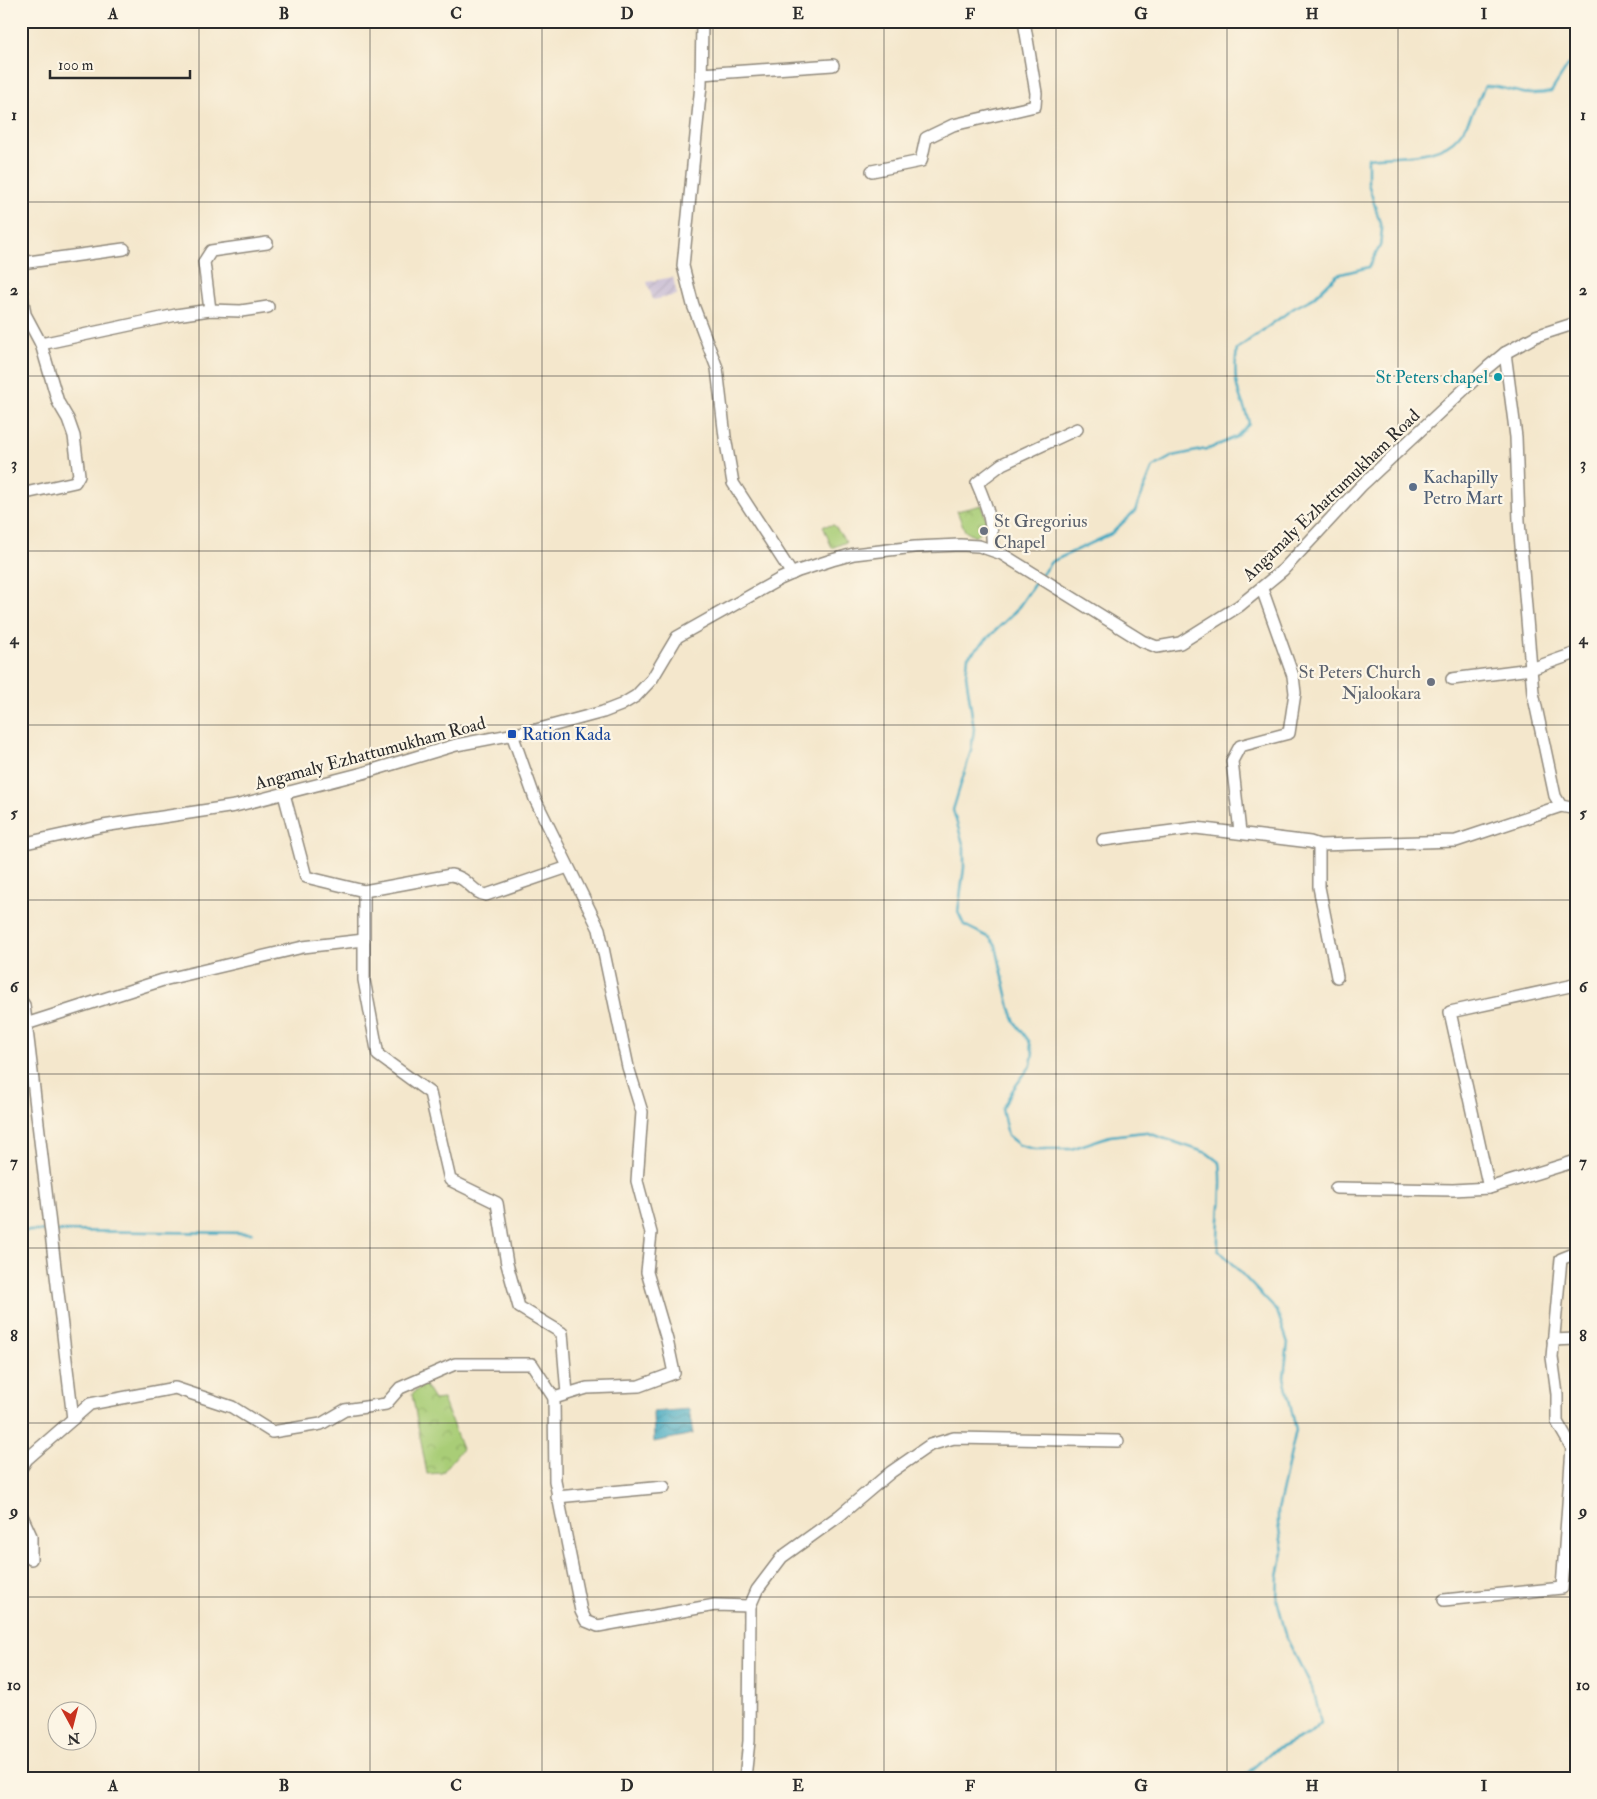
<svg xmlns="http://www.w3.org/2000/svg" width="1597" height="1799" font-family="'IM FELL Double Pica',serif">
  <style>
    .industrial { fill: url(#industrial-furrows) }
    .park { fill: url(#park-crowns); stroke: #6a7c51 }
    .water { fill: url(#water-waves); stroke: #366a76 }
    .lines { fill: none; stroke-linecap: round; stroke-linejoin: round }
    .stream { stroke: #40a8c1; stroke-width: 2.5 }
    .minor-casing { stroke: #90897c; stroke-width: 14 }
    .minor { stroke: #fff; stroke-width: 11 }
    .grid { fill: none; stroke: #2b2b2b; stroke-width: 1; stroke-opacity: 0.55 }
    .culture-dot { fill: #0f9aa8; stroke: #fcf5e5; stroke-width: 2 }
    .service-dot { fill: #5c6f8a; stroke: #fcf5e5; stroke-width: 2 }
    .worship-dot { fill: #6b7280; stroke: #fcf5e5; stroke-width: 2 }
    .transit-dot { fill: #1a4fb4; stroke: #fcf5e5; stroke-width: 2 }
    .labels { text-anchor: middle; stroke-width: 4.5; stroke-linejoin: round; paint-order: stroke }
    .culture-label { font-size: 18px; fill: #0d838f; stroke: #fcf5e5; text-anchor: end }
    .service-label { font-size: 18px; fill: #4e5e75; stroke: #fcf5e5; text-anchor: start }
    .street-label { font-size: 18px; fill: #2b2b2b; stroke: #fcf5e5 }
    .worship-label { font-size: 18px; fill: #5b616d; stroke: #fcf5e5; text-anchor: start }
    .transit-label { font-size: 18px; fill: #164399; stroke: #fcf5e5; text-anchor: start }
    .neatline { fill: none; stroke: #2b2b2b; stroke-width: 2 }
    .grid-label { font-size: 16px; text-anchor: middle; font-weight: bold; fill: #2b2b2b }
  </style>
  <defs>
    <pattern id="industrial-furrows" width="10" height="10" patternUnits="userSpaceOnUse" patternTransform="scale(1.25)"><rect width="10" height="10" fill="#cabfd6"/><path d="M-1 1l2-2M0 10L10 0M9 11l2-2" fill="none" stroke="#aea4b8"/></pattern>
    <pattern id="park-crowns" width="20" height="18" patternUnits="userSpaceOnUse" patternTransform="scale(1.25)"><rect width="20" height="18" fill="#a9cd77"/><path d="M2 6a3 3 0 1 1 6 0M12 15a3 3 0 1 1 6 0" fill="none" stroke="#92b067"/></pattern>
    <pattern id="water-waves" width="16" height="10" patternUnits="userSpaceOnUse" patternTransform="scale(1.25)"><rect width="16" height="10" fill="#40a8c1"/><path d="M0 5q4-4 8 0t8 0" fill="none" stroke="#36899d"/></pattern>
  </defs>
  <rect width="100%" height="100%" fill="#fcf5e5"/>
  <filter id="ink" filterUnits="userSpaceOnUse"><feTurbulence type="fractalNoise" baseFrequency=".02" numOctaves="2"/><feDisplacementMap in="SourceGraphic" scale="10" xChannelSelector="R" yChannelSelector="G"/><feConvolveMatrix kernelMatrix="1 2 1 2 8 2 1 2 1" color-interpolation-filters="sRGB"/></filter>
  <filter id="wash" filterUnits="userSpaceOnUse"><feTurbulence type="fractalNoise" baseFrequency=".0096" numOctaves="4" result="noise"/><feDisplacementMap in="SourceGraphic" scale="20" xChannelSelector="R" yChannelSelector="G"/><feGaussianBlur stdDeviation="1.12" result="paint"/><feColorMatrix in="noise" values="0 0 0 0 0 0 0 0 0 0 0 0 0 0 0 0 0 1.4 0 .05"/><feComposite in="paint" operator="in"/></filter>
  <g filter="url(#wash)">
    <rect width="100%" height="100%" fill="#f4e7cc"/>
    <path class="industrial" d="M673 277 677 295 653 300 647 282Z"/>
    <g class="park">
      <path d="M982 505 987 523 975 537 965 531 957 511Z"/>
      <path d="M834 525 846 542 832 548 823 526Z"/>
      <path d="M424 1384 434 1400 443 1399 462 1449 442 1473 427 1474 412 1394Z"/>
    </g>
    <path class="water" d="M689 1409 693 1434 654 1442 653 1412Z"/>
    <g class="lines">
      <g class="stream">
        <path d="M1042 574 1051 562 1111 534 1135 511 1153 467 1173 456 1211 448 1236 437 1249 424C1247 412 1241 402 1238 390 1234 376 1235 363 1237 349L1294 308 1313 298 1337 275 1369 267 1380 246 1382 230 1368 183V158C1396 154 1439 160 1459 135 1470 122 1477 102 1485 86 1511 86 1521 99 1551 92L1576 53"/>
        <path d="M1037 580 1016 611 968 657 966 675 974 729 971 751 953 810 964 847V868L958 912 964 925 990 938 996 946 1010 1008 1015 1022 1029 1041 1033 1052 1031 1065 1012 1091 1002 1109 1008 1136 1019 1145 1034 1149H1071L1110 1136 1145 1132 1207 1153 1220 1163C1224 1190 1217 1220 1218 1249L1277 1311 1288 1343 1284 1377 1296 1430 1278 1510V1524L1283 1551 1278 1577 1277 1599 1287 1639 1314 1692 1321 1723 1309 1734 1271 1752 1242 1778"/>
        <path d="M21 1231H47"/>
        <path d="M55 1231 252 1233"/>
      </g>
    </g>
  </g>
  <g filter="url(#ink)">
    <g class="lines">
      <defs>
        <g id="minor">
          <path d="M702 21 701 85 683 266 693 305 717 368 725 437 733 483 792 574"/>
          <path d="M701 74 833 65"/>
          <path d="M872 171 921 161 926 138 953 125 1035 106 1036 93 1024 21"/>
          <path d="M21 263 124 249"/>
          <path d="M21 290 25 314 41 344 58 402 68 419 74 436 79 475 75 482 21 494"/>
          <path d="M210 310 204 262 211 251 267 243"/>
          <path d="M41 344 176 315 210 310 241 311 268 307"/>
          <path d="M1505 353 1516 437 1519 521 1533 693 1555 796 1561 806 1576 809"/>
          <path d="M992 550C994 526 987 506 977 483L1002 464 1077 429"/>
          <path d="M1452 679 1531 669 1576 653"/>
          <path d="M512 734 535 799 599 929 628 1067 642 1112 637 1181 651 1233 647 1272 667 1340 674 1373 639 1386 587 1388 554 1398 555 1481 581 1611 586 1621 598 1626 715 1605 750 1606"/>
          <path d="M284 794 306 877 364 891V980L378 1055 430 1093 450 1180 497 1203 507 1264 519 1307 562 1333 567 1394"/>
          <path d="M1240 832 1232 761 1240 746 1289 733 1295 693 1293 676 1262 589"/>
          <path d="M1103 840 1196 828 1310 842 1319 845 1456 841 1561 806"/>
          <path d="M21 844 103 826 235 806 363 773 456 745 536 730 603 712 621 705 636 696 652 679 677 637 780 579 798 571 832 560 854 554 915 547 960 545 979 546 1002 554 1142 641 1157 647 1180 643 1239 606 1283 570 1361 486 1488 367 1505 353 1536 336 1576 323"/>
          <path d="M1319 845V887L1337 977"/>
          <path d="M364 891 451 875C468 877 472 893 486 895L568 867"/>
          <path d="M21 1001 24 1005 73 1419"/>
          <path d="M26 1024 163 980 303 947 364 940"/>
          <path d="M1336 1188 1453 1190 1489 1188 1576 1161"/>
          <path d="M1489 1188 1450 1012 1570 986 1576 982"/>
          <path d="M1576 1253 1561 1259 1552 1357 1557 1394V1422L1572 1448 1576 1449"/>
          <path d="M1553 1340 1576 1339"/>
          <path d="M21 1468 27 1459 90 1404 175 1388 232 1407 272 1432 321 1424 345 1410 386 1404 400 1388 455 1364H532L554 1398"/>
          <path d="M557 1497 664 1487"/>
          <path d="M21 1514 31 1536V1559L21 1551"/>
          <path d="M1444 1600 1562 1588 1572 1448"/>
          <path d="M745 1778 749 1741 750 1606 757 1590 782 1557 839 1516 891 1472 930 1445 954 1438 1118 1441"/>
        </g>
      </defs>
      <use href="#minor" class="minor-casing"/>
      <use href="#minor" class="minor"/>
    </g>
  </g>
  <path class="grid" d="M199 21V1778M370 21V1778M542 21V1778M713 21V1778M884 21V1778M1056 21V1778M1227 21V1778M1398 21V1778M21 202H1576M21 376H1576M21 551H1576M21 725H1576M21 900H1576M21 1074H1576M21 1248H1576M21 1423H1576M21 1597H1576"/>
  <circle class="culture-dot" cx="1498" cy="377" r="5"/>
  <circle class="service-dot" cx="1413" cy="487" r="5"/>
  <g class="worship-dot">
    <circle cx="984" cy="531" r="5"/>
    <circle cx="1431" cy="682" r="5"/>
  </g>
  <rect class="transit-dot" x="507" y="729" width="10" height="10" rx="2.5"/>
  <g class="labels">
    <g class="culture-label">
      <text x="1488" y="383">St Peters chapel</text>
    </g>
    <g class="service-label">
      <text x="1423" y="483">Kachapilly<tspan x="1423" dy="21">Petro Mart</tspan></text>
    </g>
    <g class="street-label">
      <text transform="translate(1331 495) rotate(-44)" y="6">Angamaly Ezhattumukham Road</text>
      <text transform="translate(370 753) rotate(-15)" y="6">Angamaly Ezhattumukham Road</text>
    </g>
    <g class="worship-label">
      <text x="994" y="527">St Gregorius<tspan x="994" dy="21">Chapel</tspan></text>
      <text x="1421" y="678" text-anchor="end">St Peters Church<tspan x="1421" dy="21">Njalookara</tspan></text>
    </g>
    <g class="transit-label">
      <text x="522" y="740">Ration Kada</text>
    </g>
  </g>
  <rect width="1597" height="1799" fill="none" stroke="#fcf5e5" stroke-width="55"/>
  <g transform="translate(72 1726) rotate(173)"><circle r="24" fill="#fcf5e5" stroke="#a8a49b"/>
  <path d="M0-4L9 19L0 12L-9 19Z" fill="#c8321e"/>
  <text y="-8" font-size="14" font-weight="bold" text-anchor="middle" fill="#2b2b2b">N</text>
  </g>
  <path d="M50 70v8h140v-8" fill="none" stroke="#2b2b2b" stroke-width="2.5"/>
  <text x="58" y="70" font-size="15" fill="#2b2b2b" stroke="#fcf5e5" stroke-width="4" paint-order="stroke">100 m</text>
  <rect x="28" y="28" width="1542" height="1744" class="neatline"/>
  <g class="grid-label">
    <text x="113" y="19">A</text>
    <text x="284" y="19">B</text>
    <text x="456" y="19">C</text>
    <text x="627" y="19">D</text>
    <text x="798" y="19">E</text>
    <text x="970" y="19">F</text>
    <text x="1141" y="19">G</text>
    <text x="1312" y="19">H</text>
    <text x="1484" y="19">I</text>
    <text x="14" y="120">1</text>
    <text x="1583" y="120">1</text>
    <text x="14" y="295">2</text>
    <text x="1583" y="295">2</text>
    <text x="14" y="469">3</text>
    <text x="1583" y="469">3</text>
    <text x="14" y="644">4</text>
    <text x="1583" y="644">4</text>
    <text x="14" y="818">5</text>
    <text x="1583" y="818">5</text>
    <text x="14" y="992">6</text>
    <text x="1583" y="992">6</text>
    <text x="14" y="1167">7</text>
    <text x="1583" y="1167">7</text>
    <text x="14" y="1341">8</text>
    <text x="1583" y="1341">8</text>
    <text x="14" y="1516">9</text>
    <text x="1583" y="1516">9</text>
    <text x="14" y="1690">10</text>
    <text x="1583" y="1690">10</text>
    <text x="113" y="1791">A</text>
    <text x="284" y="1791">B</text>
    <text x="456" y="1791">C</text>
    <text x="627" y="1791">D</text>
    <text x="798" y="1791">E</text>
    <text x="970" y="1791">F</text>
    <text x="1141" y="1791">G</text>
    <text x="1312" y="1791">H</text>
    <text x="1484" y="1791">I</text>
  </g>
</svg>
